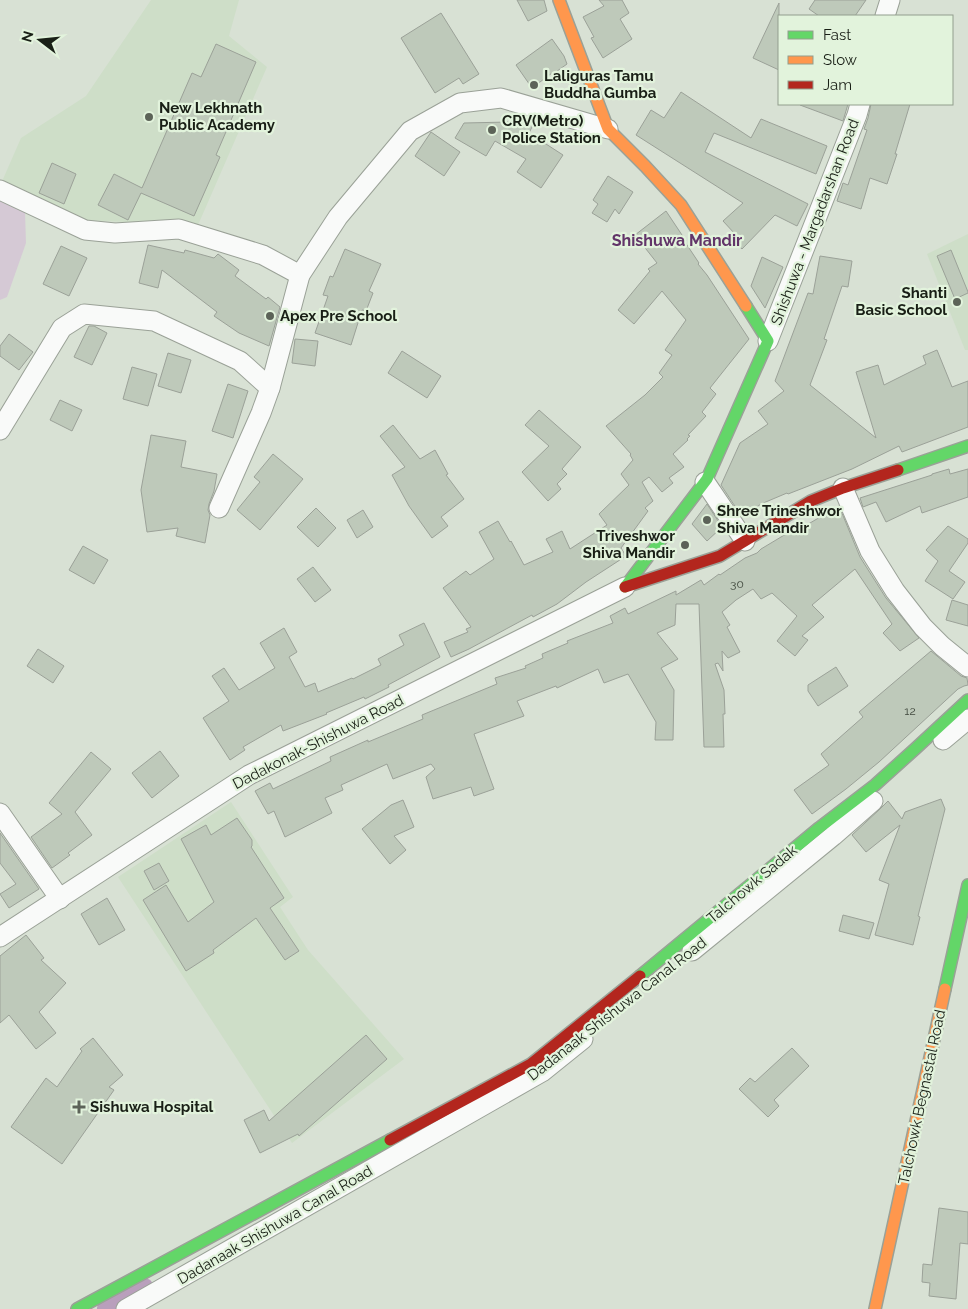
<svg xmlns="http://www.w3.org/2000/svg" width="968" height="1309" font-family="Raleway,sans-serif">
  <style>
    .built { fill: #cedec8 }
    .green { fill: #d5c9d5 }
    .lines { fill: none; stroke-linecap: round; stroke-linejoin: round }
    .canal { stroke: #b99fbc; stroke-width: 20 }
    .building { fill: #bec9ba; stroke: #9ba198 }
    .street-casing { stroke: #9aa197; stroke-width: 21 }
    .fast-casing { stroke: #9aa197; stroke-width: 14 }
    .slow-casing { stroke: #9aa197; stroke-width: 14 }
    .jam-casing { stroke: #9aa197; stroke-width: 14 }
    .street { stroke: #f9faf9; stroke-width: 19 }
    .fast { stroke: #63d668; stroke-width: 11 }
    .slow { stroke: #ff974d; stroke-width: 11 }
    .jam { stroke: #b3261e; stroke-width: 11 }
    .poi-dot { fill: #5c6358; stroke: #e2f3dc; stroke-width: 2 }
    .labels { text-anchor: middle; stroke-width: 4.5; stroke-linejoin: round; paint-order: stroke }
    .number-label { font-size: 12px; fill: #424a3f }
    .poi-label { font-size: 15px; font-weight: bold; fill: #191f16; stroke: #e2f3dc; text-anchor: start }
    .street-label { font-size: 15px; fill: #191f16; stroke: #e2f3dc }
    .neighbourhood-label { font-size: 16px; font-weight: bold; fill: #623569; stroke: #e2f3dc }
  </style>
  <rect width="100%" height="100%" fill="#d8e1d4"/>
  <g class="built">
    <path d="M151 0H239L229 36 267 67 198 225 78 220 0 186 21 138 86 96Z"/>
    <path d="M968 234V350H965L927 254Z"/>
    <path d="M231 802 293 897 280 907 308 950 404 1059 292 1143 118 877Z"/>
  </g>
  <path class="green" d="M0 201 25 212 26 243 7 297 0 300Z"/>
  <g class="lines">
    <path class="canal" d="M107 1309 144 1288"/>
  </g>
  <g class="building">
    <path d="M517 0H544L547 11 528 21Z"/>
    <path d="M599 0H622L629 13 620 19 632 39 603 58 591 38 594 37 583 17 604 6Z"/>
    <path d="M815 0H866L855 16H819L809 9Z"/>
    <path d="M779 3V70L753 58Z"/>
    <path d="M441 13 479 74 463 84 459 78 435 93 401 38Z"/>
    <path d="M552 39 564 56 567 64 553 74 552 73 532 88 516 65Z"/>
    <path d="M216 44 256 62 216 155 220 157 194 216 141 193 128 220 98 205 114 174 142 188 192 73 201 77Z"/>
    <path d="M681 92 751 138 761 119 827 146 816 174 714 133 705 152 808 204 797 226 775 215 742 249 731 239 735 234 723 221 743 203 636 135 651 110 664 118Z"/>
    <path d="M801 104H848L843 121 800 105Z"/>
    <path d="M871 104H910L895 154H897L887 184 870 178 861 209 837 201 843 183 848 185 867 130 864 129 868 118Z"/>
    <path d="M514 114 533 125 529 133 563 155 541 188 517 172 526 159 495 141 486 156 455 138 464 123 509 122Z"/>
    <path d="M431 132 460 152 444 176 415 156Z"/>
    <path d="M52 163 76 174 64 204 39 193Z"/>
    <path d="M608 176 633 192 619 214 615 209 607 222 592 213 598 204 593 200Z"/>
    <path d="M666 211 686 241 685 242 699 263 698 264 707 275 749 339 710 388 716 394 702 412 706 416 688 435 690 436 687 439 688 440 673 454 684 467 669 478 673 483 662 492 649 477 642 482 653 501 645 508 648 511 621 548 626 556 586 582 557 604 533 617 532 615 469 649 451 657 444 642 468 632 466 629 471 627 443 588 466 571 470 575 494 559 479 532 498 521 510 542 511 541 524 565 553 552 546 539 562 531 570 549 607 525 599 514 629 485 621 474 633 460 630 455 631 454 606 426 645 395 663 377 659 373 672 355 665 350 686 320 662 291 634 324 618 310 650 271 648 269 657 263 635 235Z"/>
    <path d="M148 245 184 253 185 250 214 258 218 254 239 270 235 276 266 299 268 297 280 307 269 346 239 333 214 316 217 312 162 270 158 288 139 283Z"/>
    <path d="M61 246 87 258 69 296 43 284Z"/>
    <path d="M345 249 381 264 369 291 373 293 366 311 362 310 351 345 315 333 328 296 323 295 330 276 333 277Z"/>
    <path d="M951 250 968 292V293L955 299 937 256Z"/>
    <path d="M820 256 852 261 848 287 842 286 824 339 827 340 810 385 876 438 856 372 878 365 884 385 926 364 923 356 937 350 952 387 968 381V427L902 452 899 446 852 469 788 494 787 493 761 504 742 517 721 485 740 443 768 424 758 411 784 391 775 381 808 293 813 294Z"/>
    <path d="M762 257 783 267 765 308 751 286Z"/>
    <path d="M89 326H94L107 333 92 365 74 357Z"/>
    <path d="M9 334 33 352 19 370 0 356V346Z"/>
    <path d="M295 339 318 341 315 366 292 363Z"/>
    <path d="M402 351 441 376 427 398 388 373Z"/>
    <path d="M168 353 191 360 181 393 158 386Z"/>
    <path d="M132 367 157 374 148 406 123 399Z"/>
    <path d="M228 384 248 391 233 438 212 431Z"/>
    <path d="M60 400 82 410 72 431 50 420Z"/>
    <path d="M539 410 581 447 562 469 567 474 557 484 561 489 548 501 522 472 549 446 525 425Z"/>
    <path d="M393 425 420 459 435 450 448 474 446 475 464 499 441 517 448 526 432 538 409 506 392 475 405 467 380 436Z"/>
    <path d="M151 435 186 441 181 467 217 474 214 491 209 504 208 510 210 515 205 543 176 536 178 528 147 532 141 490Z"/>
    <path d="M273 454 303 479 260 530 237 510 260 482 254 477Z"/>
    <path d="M949 469 950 474 968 469V497L922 513 920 506 886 522 876 502 863 507 860 498 932 475V474Z"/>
    <path d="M707 504 722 527 707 541 692 524Z"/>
    <path d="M839 506 860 557 886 598 919 638 900 651 883 633 892 624 855 569 812 605 824 617 802 636 808 640 795 656 777 641 797 616 772 593 761 599 753 589 736 600 722 612 730 625 727 627 740 652 728 658 722 651 723 671 718 663 715 664 724 690 725 714H723L724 747H704L699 604H676L675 625 657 633 678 659 661 668 674 690 673 740H655L656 722 628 674 604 683 598 669 557 688 556 686 517 701 524 716 474 734 494 789 474 796 471 787 433 799 426 777 435 769 431 764 393 779 387 764 341 785 343 790 325 798 332 813 285 837 274 811 268 814 255 791 270 783 273 789 331 761 330 757 368 740V742L423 719 422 715 497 684 495 678 526 668 525 666 543 658 542 654 568 643 567 641 613 623 610 616 625 608 628 614 676 591V595L701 580 704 585 719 574 720 575 745 558 757 553 761 549 786 534 810 523Z"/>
    <path d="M316 508 336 528 318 547 297 527Z"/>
    <path d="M363 510 373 527 357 538 347 520Z"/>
    <path d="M948 526 968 539V543L949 571 965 582 953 599 925 581 938 561 926 550Z"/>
    <path d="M83 546 108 560 94 584 69 570Z"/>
    <path d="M313 567 331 590 315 602 297 579Z"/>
    <path d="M952 600 968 605V626L946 620Z"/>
    <path d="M424 623 440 657 388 685 389 687 365 699 364 697 326 713 327 714 283 731 281 725 243 747 245 750 230 760 203 718 229 701 212 676 224 668 239 690 275 668 260 643 284 628 297 652 289 657 305 687 315 683 318 692 352 678 353 679 381 665 378 659 404 645 399 635Z"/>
    <path d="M38 649 64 666 53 683 27 666Z"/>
    <path d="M931 651 961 676 967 678 968 685 964 686 958 689 879 762 846 789 812 814 794 790 829 765 821 754 863 717 859 712Z"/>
    <path d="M836 667 848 686 818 706 808 691V685Z"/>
    <path d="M160 751 179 776 152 798 132 773Z"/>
    <path d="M91 752 111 769 75 812 92 835 68 853 70 855 52 868 31 837 62 814 49 803Z"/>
    <path d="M941 799 945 809 918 916 920 917 913 945 875 935 889 884 879 880 900 825 866 852 852 835 880 809 888 801 902 819 905 812Z"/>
    <path d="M403 800 414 827 394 836 406 850 390 864 362 829 391 805Z"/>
    <path d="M237 818 252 840V846L251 847 284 898 270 908 299 951 285 960 256 918 213 950 214 953 186 971 143 900 166 885 188 922 214 902 181 839 206 825 211 835Z"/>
    <path d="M0 833 39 889 9 908 0 894 16 884 0 863Z"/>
    <path d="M159 863 169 881 154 890 144 871Z"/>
    <path d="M107 898 125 930 99 945 81 914Z"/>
    <path d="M843 915 874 923 869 939 839 931Z"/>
    <path d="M26 935 44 958 41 960 66 983 39 1012 56 1033 36 1049 9 1015 0 1023V956Z"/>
    <path d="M366 1035 387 1059 299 1136 298 1134 260 1153 244 1120 264 1110 269 1121Z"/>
    <path d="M93 1038 123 1075 109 1087 114 1090 62 1164 11 1127 46 1078 57 1087 82 1051 80 1049Z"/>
    <path d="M792 1048 809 1066 774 1100 779 1106 768 1117 739 1089 750 1078 755 1082Z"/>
    <path d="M939 1208 968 1212V1244L960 1243 956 1299 929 1296 930 1283 922 1282 923 1264 932 1265Z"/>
  </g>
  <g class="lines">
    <defs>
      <g id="street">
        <path d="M885 16 890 0"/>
        <path d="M0 190 85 230 115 233 179 229 263 255 300 275"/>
        <path d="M768 341 857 115 860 104"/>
        <path d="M0 430 62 328 84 314 154 321 240 361 270 388"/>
        <path d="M705 482 745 541"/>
        <path d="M843 488 870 551 895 591 923 627 942 646 968 667"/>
        <path d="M219 508 261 413 270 388 300 275 338 217 410 131 460 103 501 98 608 129"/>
        <path d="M943 740 968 719"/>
        <path d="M0 813 60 899"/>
        <path d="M0 937 249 775 625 587"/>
        <path d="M692 951 833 836 873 801"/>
        <path d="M126 1309 542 1072 583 1039"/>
      </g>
      <g id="fast">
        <path d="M898 470 968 446"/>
        <path d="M625 587 707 479 768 341 746 306"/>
        <path d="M640 976 819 828 875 785 915 749 968 700"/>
        <path d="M945 989 968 885"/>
        <path d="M77 1309 390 1140"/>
      </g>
      <g id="slow">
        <path d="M559 0 608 129 645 166 681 205 746 306"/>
        <path d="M875 1309 945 989"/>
      </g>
      <g id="jam">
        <path d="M625 587 720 556 811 501 843 488 898 470"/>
        <path d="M390 1140 531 1064 640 976"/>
      </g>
    </defs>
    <use href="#street" class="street-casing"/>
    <use href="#fast" class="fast-casing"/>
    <use href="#slow" class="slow-casing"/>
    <use href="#jam" class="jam-casing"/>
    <use href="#street" class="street"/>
    <use href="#fast" class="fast"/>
    <use href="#slow" class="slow"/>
    <use href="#jam" class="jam"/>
  </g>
  <g class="poi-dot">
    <circle cx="534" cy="85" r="5"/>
    <circle cx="149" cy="117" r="5"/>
    <circle cx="492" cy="130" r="5"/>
    <circle cx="957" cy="302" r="5"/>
    <circle cx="270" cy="316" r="5"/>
    <circle cx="707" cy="520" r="5"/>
    <circle cx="685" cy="545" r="5"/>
    <path d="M76.5 1099.5h5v5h5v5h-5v5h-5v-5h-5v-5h5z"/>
  </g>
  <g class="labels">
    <g class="number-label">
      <text x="737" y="588">30</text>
      <text x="910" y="715">12</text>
    </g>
    <g class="poi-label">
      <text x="544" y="81">Laliguras Tamu<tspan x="544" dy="17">Buddha Gumba</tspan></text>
      <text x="159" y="113">New Lekhnath<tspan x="159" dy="17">Public Academy</tspan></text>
      <text x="502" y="126">CRV(Metro)<tspan x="502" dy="17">Police Station</tspan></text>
      <text x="947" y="298" text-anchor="end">Shanti<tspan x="947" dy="17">Basic School</tspan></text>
      <text x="280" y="321">Apex Pre School</text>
      <text x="717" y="516">Shree Trineshwor<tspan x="717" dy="17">Shiva Mandir</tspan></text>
      <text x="675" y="541" text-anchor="end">Triveshwor<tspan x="675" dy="17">Shiva Mandir</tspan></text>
      <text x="90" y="1112">Sishuwa Hospital</text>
    </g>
    <g class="street-label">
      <text transform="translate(815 222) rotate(-69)" y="5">Shishuwa - Margadarshan Road</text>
      <text transform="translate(318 742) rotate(-27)" y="5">Dadakonak-Shishuwa Road</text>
      <text transform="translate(752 884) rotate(-40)" y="5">Talchowk Sadak</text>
      <text transform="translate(617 1009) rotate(-38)" y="5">Dadanaak Shishuwa Canal Road</text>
      <text transform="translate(922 1097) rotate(-78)" y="5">Talchowk Begnastal Road</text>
      <text transform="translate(275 1225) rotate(-30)" y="5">Dadanaak Shishuwa Canal Road</text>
    </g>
    <g class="neighbourhood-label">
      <text x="677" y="246">Shishuwa Mandir</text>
    </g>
  </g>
  <rect x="778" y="15" width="175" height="90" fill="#e2f3dc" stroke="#929e8d"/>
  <rect x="788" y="31" width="25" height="8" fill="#63d668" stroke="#929e8d"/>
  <text x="823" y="40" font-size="15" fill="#191f16">Fast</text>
  <rect x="788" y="56" width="25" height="8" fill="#ff974d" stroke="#929e8d"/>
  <text x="823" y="65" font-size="15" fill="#191f16">Slow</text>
  <rect x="788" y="81" width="25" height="8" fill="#b3261e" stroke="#929e8d"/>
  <text x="823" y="90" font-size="15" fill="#191f16">Jam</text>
  <g transform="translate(40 40) rotate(286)" stroke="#e2f3dc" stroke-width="4" paint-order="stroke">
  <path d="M0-4L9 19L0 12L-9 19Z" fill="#191f16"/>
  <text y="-8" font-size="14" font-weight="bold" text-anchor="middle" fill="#191f16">N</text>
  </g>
</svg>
